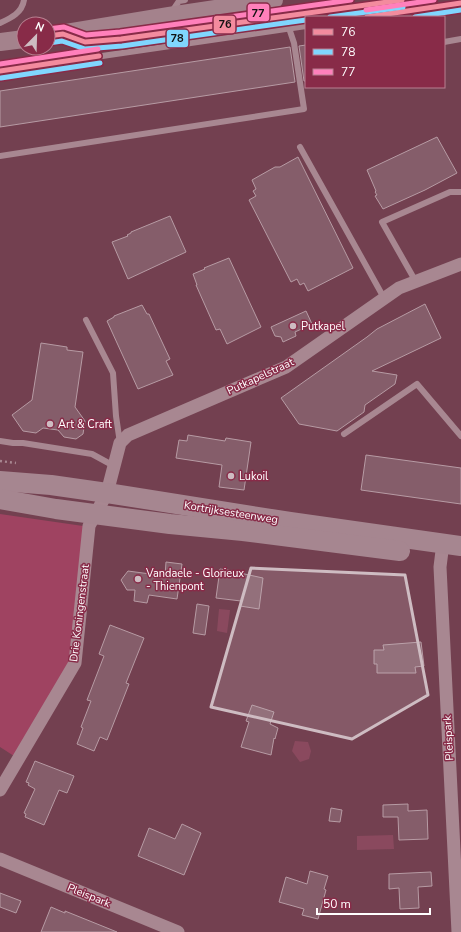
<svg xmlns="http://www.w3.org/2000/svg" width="461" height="932" font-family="'Nunito Sans',sans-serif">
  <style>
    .green { fill: #9f4361 }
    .water { fill: #8a495e }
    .building { fill: #855d6a; stroke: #b79ba4 }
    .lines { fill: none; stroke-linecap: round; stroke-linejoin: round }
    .path { stroke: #a88791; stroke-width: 2.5; stroke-dasharray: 2 3; stroke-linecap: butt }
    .lane { stroke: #a88791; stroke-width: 6 }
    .street { stroke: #a88791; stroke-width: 13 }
    .secondary { stroke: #a4828c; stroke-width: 18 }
    .primary { stroke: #a68690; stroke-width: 20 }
    .bus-1-casing { stroke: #882b48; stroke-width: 8 }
    .bus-2-casing { stroke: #882b48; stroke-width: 8 }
    .bus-3-casing { stroke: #882b48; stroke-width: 8 }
    .bus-1 { stroke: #f38b9e; stroke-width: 5 }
    .bus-2 { stroke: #80d6fe; stroke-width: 5 }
    .bus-3 { stroke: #ff80bb; stroke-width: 5 }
    .marked { fill: #cebcc2; fill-opacity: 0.2; stroke: #cebcc2; stroke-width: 3; stroke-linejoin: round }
    .poi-dot { fill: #cebcc2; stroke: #882b48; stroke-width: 1.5 }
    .labels { text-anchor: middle; stroke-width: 3; stroke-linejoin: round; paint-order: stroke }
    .poi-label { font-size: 11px; fill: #fff; stroke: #882b48; text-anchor: start }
    .street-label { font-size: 11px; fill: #fff; stroke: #882b48 }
    .line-badge { stroke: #882b48; stroke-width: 1.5 }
    .pale-badge-label { font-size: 11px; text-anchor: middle; font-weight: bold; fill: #111 }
  </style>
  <rect width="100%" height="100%" fill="#734050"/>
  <path class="green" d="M0 514 83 526 73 660 14 756 0 747Z"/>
  <g class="water">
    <path d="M219 609 230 610 227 633 217 631Z"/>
    <path d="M295 741 308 742 311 751 309 759 300 762 292 751Z"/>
    <path d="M393 835 394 849 357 850V836Z"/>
  </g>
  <g class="building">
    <path d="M306 45V81H304L299 46Z"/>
    <path d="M290 47 295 82 0 127V91Z"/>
    <path d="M437 137 457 173 425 190 383 209 375 196 377 195 375 192 376 191 367 170Z"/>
    <path d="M298 157 353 268 308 291 304 283 300 285 297 279 291 282 249 200 256 196 253 191 256 189 252 180 275 167H280Z"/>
    <path d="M170 216 186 252 128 279 112 242 128 236 127 235 131 233V232Z"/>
    <path d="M229 258 261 327 227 344 220 329 216 330 196 285H197L193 274 205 269 204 268Z"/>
    <path d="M425 304 441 338 372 371 397 375 395 384 365 405 364 412 337 431 299 424 281 398 367 337 377 329Z"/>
    <path d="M142 305 147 314H149L170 359 166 361 173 375 138 389 107 321 114 317V316Z"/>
    <path d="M306 311 312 324 295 332 296 336 283 342 281 337 275 336 271 327Z"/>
    <path d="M41 343 67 347V350L83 352 75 407 85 421 83 434 76 439 64 437 58 430 43 428 36 433 23 431 12 415 32 400Z"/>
    <path d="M188 435 225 441 226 438 251 442 244 490 219 487 222 465 176 458 179 440 187 441Z"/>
    <path d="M366 455 461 468V504L361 490Z"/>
    <path d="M166 562 182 564 177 599 149 595 147 603 134 601 135 590H127L121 580 128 571 165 576Z"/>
    <path d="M220 569 240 572V573L263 578 259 609 240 606 241 601 216 598Z"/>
    <path d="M197 604 209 606 205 635 193 633Z"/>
    <path d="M110 625 144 638 126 683 129 684 107 740 100 737 94 751 77 744 83 728 81 727 91 701 87 700 104 656 99 654Z"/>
    <path d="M421 642 424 666 415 667 416 673H377V664H374V650H384L383 645Z"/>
    <path d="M252 705 274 712 270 724 278 728 275 739 274 738 271 755 241 747 249 722 246 721Z"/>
    <path d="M35 761 74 776 67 793 59 790 44 825 25 817 26 814 24 813 35 789 28 785 29 783 26 782Z"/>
    <path d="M408 804V811L427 810 428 839 399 840 398 817H383V805Z"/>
    <path d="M331 808 342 810 340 822 329 821Z"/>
    <path d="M182 824 201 833 184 875 138 856 149 828 175 839Z"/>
    <path d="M310 871 328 876 324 889 326 890 318 919 302 915 304 909 279 902 286 877 307 884Z"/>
    <path d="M431 872 432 886 418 887 419 908 400 909 399 888 389 889V874Z"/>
    <path d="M0 893 21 901 16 913 0 907Z"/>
    <path d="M51 907 65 913V911L117 932H41Z"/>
  </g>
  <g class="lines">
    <path class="path" d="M0 461 16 463"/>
    <g class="lane">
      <path d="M171 13 179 1 185 0"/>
      <path d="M365 17 461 3"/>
      <path d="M0 23C11 18 22 13 24 0"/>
      <path d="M73 38 85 42 121 39 402 0"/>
      <path d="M444 42 461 39"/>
      <path d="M0 71 306 26"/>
      <path d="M300 147 384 298"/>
      <path d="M0 156 304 109 294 43 285 16"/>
      <path d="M416 282 382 222 450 192H461"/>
      <path d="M86 320 113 373 116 416 120 443"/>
      <path d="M344 434 417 384 461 436"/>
      <path d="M0 441 13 443H23L92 454 114 466"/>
    </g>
    <g class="street">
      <path d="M443 543 440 567 458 932"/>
      <path d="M0 790 75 663 89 526 107 493 120 443 128 435 286 367 399 288 461 264"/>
      <path d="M0 859 178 932"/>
    </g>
    <g class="secondary">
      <path d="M48 36 169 16 274 0"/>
      <path d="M0 42 24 39"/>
    </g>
    <g class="primary">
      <path d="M0 481 51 485 107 493 290 522 461 546"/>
      <path d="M0 499 56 509 170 524 243 531 400 551"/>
    </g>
    <defs>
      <g id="bus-1">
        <path d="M367 17 461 3"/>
        <path d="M48 36 63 34 85 42 121 39 402 0"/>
        <path d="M0 71 99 56"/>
      </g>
      <g id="bus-2">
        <path d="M330 17 403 7"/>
        <path d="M415 17 461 10"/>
        <path d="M49 43 62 41 85 49 122 46 306 20"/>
        <path d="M1 78 100 63"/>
      </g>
      <g id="bus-3">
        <path d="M366 10 434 0"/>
        <path d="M48 29 64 27 86 35 120 32 351 0"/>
        <path d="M0 64 98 49"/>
      </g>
    </defs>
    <use href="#bus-1" class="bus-1-casing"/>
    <use href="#bus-2" class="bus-2-casing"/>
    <use href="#bus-3" class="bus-3-casing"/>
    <use href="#bus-1" class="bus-1"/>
    <use href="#bus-2" class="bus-2"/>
    <use href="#bus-3" class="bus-3"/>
  </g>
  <path class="marked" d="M251 568 405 575 428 695 352 739 211 707Z"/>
  <g class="poi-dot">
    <circle cx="293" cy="326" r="4"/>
    <circle cx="50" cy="424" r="4"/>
    <circle cx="231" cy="476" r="4"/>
    <circle cx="138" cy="579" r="4"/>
  </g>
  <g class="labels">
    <g class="poi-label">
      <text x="301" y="330">Putkapel</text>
      <text x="58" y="428">Art &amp; Craft</text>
      <text x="239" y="480">Lukoil</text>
      <text x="146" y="577">Vandaele - Glorieux<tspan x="146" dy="13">- Thienpont</tspan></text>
    </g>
    <g class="street-label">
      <text transform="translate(260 376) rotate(-25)" y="4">Putkapelstraat</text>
      <text transform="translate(231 512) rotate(9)" y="4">Kortrijksesteenweg</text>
      <text transform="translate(79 613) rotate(-83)" y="4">Drie Koningenstraat</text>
      <text transform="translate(448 738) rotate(-93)" y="4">Pleispark</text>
      <text transform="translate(89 895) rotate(22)" y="4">Pleispark</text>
    </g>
  </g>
  <g class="line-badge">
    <rect x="247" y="3" width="23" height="19" rx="4" fill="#ff80bb"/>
    <rect x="213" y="15" width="23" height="19" rx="4" fill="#f38b9e"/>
    <rect x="166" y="29" width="23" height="19" rx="4" fill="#80d6fe"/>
  </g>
  <g class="pale-badge-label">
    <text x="258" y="17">77</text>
    <text x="225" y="28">76</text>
    <text x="177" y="42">78</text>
  </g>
  <rect x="305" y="16" width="140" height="72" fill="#882b48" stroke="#b88091"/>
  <rect x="313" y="29" width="20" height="6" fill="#f38b9e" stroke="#b88091"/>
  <text x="341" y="36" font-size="12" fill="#ffffff">76</text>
  <rect x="313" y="49" width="20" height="6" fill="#80d6fe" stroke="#b88091"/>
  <text x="341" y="56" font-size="12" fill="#ffffff">78</text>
  <rect x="313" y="69" width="20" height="6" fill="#ff80bb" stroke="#b88091"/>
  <text x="341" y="76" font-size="12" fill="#ffffff">77</text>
  <g transform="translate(36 36) rotate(23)"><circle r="19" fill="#882b48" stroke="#b88091"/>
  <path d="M0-3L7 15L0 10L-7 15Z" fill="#cebcc2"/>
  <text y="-6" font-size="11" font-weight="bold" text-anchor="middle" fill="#ffffff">N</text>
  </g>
  <path d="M317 908v6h113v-6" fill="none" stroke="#ffffff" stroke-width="2"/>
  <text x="323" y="908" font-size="12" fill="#ffffff" stroke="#882b48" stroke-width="3" paint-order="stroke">50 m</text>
</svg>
